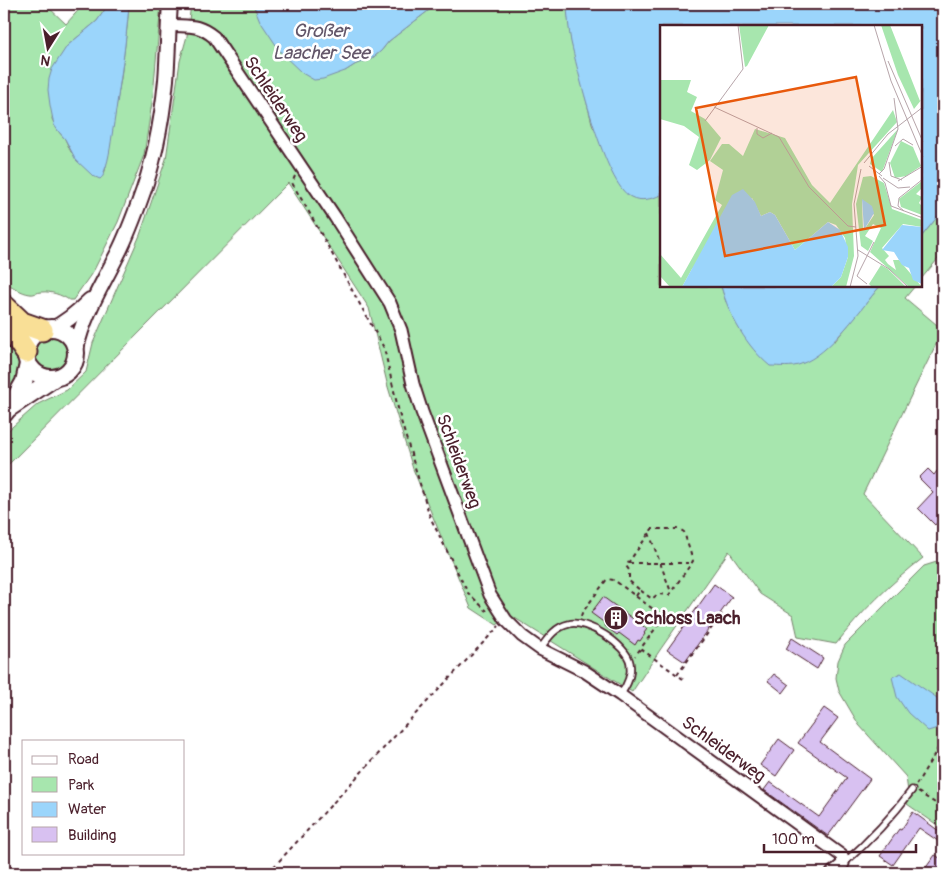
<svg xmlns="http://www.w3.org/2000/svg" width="947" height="877" font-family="Pangolin,sans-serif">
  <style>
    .green { fill: #a7e6ae; stroke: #78826c }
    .water { fill: #9bd5fb; stroke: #7b8ca8 }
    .building { fill: #d8c1f1; stroke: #4a1f2b }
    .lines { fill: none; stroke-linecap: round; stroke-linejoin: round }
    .service-casing { stroke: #4a1f2b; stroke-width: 9 }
    .minor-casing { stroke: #4a1f2b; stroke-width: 15 }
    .tertiary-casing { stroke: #4a1f2b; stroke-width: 18 }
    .secondary-casing { stroke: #4a1f2b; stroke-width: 20 }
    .motorway-casing { stroke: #4a1f2b; stroke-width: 25 }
    .path { stroke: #4a1f2b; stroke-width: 2; stroke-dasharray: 4 4; stroke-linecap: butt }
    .service { stroke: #fff; stroke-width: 5.5 }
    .minor { stroke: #fff; stroke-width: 11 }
    .tertiary { stroke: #fff; stroke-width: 14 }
    .secondary { stroke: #fff; stroke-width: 16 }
    .motorway { stroke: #f9df96; stroke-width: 21 }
    .labels { text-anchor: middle; stroke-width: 5; stroke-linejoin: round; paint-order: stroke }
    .street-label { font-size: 18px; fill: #4a1f2b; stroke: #fff }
    .poi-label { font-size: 18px; font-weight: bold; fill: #4a1f2b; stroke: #fff; text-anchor: start }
    .water-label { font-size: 19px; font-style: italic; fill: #625669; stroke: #fff }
    .inset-road { fill: none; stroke: #b7a5aa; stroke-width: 1 }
    .view { fill: #e8590c; fill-opacity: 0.15; stroke: #e8590c; stroke-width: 2.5 }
    .inset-edge { fill: none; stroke: #4a1f2b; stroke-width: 2.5 }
  </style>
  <rect width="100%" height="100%" fill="#fff"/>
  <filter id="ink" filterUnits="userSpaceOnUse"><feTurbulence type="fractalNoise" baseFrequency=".02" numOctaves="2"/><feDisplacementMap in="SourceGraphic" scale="10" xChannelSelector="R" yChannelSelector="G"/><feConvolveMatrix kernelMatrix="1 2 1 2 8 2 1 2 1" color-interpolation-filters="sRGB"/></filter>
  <g filter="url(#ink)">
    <g class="green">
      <path d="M4 4H45L66 24 84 4H110L106 8 97 21 67 46 62 55 52 119 59 132 65 139 71 152 102 177 105 171 121 78 127 27 129 4H161L153 96 144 155 118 222 94 270 73 300H69C62 295 50 291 42 292 37 292 34 295 30 294 21 293 12 286 4 282Z"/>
      <path d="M191 4H253L256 11 345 71 356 64 370 60 381 51 389 41 437 4H565L567 7 571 40 593 127 659 196 661 195V286H721L726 302 835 341 880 286H915L905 298 943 330 863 494 923 558C891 583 861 612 836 644L798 637 793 615 760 594 729 551 660 650 632 692 510 615 497 625 471 608 413 469 388 387 369 308 288 183 4 469V434L38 404 67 390 86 372 93 343 140 235 166 159 180 61 187 36Z"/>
      <path d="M943 210V253L921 279V237Z"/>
      <path d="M4 330C8 336 13 341 16 347 25 366 17 385 4 399Z"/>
      <circle cx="51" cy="353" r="18"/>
      <path d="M943 560V829L907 804 909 799 906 777 859 725 839 691 836 678 838 661 845 645 924 566Z"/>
    </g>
    <g class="water">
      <path d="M110 4 129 5C126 44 120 84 114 123 111 139 110 158 104 172 103 177 103 176 100 179L93 176 76 160 65 139 59 132 54 125 50 105 48 90 49 79 52 69 67 46 97 21 106 8Z"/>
      <path d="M253 4H437L389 41 381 51 370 60 356 64 345 71 323 79 314 80 302 73 282 54 260 21Z"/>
      <path d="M565 4H943V210L921 237V26H661V195C652 199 640 202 631 197 605 185 578 72 571 42 569 31 568 19 567 8Z"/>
      <path d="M721 286H880C860 310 830 354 801 364 792 368 779 366 770 366 747 347 729 316 721 286Z"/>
      <path d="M901 673 943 702V722L941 727 928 731 908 713 897 697 892 677Z"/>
    </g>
    <g class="building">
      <path d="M928 469 934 475 937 471 943 478V516L935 525 918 508 933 492 919 478Z"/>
      <path d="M714 584 732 597 685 662 667 650Z"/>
      <path d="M603 597 647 629 644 633 645 634 642 638 640 641 638 640 635 645 619 633 617 635 605 626 606 624 591 613Z"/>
      <path d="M792 638 823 658 817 669 786 649Z"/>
      <path d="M774 674 789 685 783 693 768 681Z"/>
      <path d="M824 708 838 718 820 742 870 779 828 836 764 790 770 782 819 817 847 778 798 743Z"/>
      <path d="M779 739 794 750 776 776 760 765Z"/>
      <path d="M913 812 943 834 938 841 919 828 893 865 880 856 899 829 901 830Z"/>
      <path d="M935 855 943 860V870L941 873H922Z"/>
    </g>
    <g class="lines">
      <defs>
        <g id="service">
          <path d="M540 649C548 638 555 627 569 624 586 619 627 645 630 663 632 675 627 686 620 695"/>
          <path d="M843 864C868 842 892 817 912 790"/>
        </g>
        <path id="minor" d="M168 25C188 27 197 23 214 37L335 217 390 303 401 330 413 384 422 412 490 595 506 620 522 636 540 649 584 671 620 695 842 856 843 864 832 873"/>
        <g id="tertiary">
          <path d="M52 329C67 322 79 311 90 300"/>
          <path d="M76 349C83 316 100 289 115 259 125 241 132 222 139 203 154 164 162 121 166 80 168 55 168 29 170 4"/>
        </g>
        <g id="secondary">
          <circle cx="51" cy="353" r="25"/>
          <path d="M11 405 24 382 28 364"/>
          <path d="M4 414 8 409 53 379"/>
        </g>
        <g id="motorway">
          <path d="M4 306 22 323 42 330"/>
          <path d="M4 323 13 333 26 352"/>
        </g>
      </defs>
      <use href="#service" class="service-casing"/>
      <use href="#minor" class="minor-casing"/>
      <use href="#tertiary" class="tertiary-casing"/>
      <use href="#secondary" class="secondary-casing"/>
      <use href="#motorway" class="motorway-casing"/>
      <g class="path">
        <path d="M295 176 292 183 309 212 384 348 401 421 430 517 468 593 487 611"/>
        <path d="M65 384C76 378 83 369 84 357"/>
        <path d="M649 533 671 592"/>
        <path d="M629 563H691"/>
        <path d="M636 596 640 590 652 599 658 594 669 595 693 561 684 532 679 529H652L626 566 629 570V581L640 590"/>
        <path d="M581 616 582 613 607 579 614 580 661 615V621L635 656"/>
        <path d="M641 649 683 679"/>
        <path d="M677 675 724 611"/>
        <path d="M916 785 943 740"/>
        <path d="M918 792 943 808"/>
        <path d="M268 873 407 723 499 626"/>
      </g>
      <use href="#service" class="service"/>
      <use href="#minor" class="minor"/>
      <use href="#tertiary" class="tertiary"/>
      <use href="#secondary" class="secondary"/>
      <use href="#motorway" class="motorway"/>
    </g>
  </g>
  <defs>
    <symbol id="building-disc" viewBox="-11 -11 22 22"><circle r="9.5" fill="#4a1f2b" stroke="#fff"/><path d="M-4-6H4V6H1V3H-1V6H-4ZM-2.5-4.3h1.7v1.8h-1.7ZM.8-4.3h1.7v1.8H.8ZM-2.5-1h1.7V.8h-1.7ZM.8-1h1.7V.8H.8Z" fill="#fff"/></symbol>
  </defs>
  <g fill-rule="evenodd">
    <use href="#building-disc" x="602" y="604" width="28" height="28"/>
  </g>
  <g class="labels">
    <g class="street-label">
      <text transform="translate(276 99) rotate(56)" y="6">Schleiderweg</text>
      <text transform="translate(459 461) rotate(70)" y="6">Schleiderweg</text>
      <text transform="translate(724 749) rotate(36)" y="6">Schleiderweg</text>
    </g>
    <g class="poi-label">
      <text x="634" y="624">Schloss Laach</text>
    </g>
    <g class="water-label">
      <text x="321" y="37">Großer<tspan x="321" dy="22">Laacher See</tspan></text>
    </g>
  </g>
  <g transform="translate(660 25)">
    <rect width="262" height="262" fill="#fff"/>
    <path d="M79 0H109L87 41 85 42ZM221 0H230L260 76 262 74 254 84 238 50ZM0 55H31L27 67 37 72 31 86 45 94 61 113 50 135 37 145 29 140 39 112 24 101 0 94ZM233 85 237 97 198 140 192 179 194 231 186 262H171L181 252 188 232 185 213 176 200 168 197 135 225 115 190 110 187 101 191 92 173 32 244 22 262H10L0 251V229L21 253 62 180 55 175 63 145 50 136 62 119H69L83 131 95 104 125 113 152 160 170 178ZM238 104 222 147 210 139 211 134ZM241 116 253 122 261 141 246 151 235 153 230 138ZM211 151 224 158 232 184 262 195V202L243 199 222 223 229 231 225 235 228 239 236 245 233 235H239L262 262H249L210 227 221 203 213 199 205 211 213 216 208 226 201 221 196 179 203 152ZM202 175 214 190 204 205 203 204ZM262 156V163L256 169 262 172 259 178 262 181V190L241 182 239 174ZM221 240 228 244 246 262H212L209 259Z" fill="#a7e6ae" fill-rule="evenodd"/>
    <path d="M83 164 95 177 101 191 110 187 115 190 135 225 168 197 180 205 188 222V232L181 252 171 262H22L72 170ZM202 174 212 181 214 188 204 205ZM242 200 262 202V259L253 255 249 243 242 240 234 227 222 225Z" fill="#9bd5fb"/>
    <path class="inset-road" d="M214 0 231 56 263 132M228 36 263 117M54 82 119 112 149 162 188 201 196 202M45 96 83 44 78 0M97 103V109L103 113 112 108M235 121 243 114 253 120M229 137 231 151 242 155M204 138 228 109 263 82M209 141 222 151M219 149 224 144 238 104 234 73M219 151 225 158 231 181 263 193M223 153 238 163 250 162M238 156 263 141M244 186 238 181 239 173 263 154M198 225 229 244 248 262M207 259 197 251 214 217M190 262 198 231 194 179 201 144"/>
    <path class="view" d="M196 52 225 200 65 231 36 83Z"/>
    <rect width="262" height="262" class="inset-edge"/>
  </g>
  <rect width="947" height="877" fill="none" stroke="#fff" stroke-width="20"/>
  <rect x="10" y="10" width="927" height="857" fill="none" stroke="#4a1f2b" stroke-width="2" filter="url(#ink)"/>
  <rect x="22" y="740" width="162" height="115" fill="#ffffff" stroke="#b7a5aa"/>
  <rect x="32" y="756" width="25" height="8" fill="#ffffff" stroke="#b7a5aa"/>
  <text x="68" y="764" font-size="15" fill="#4a1f2b">Road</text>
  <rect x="32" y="777" width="25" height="15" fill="#a7e6ae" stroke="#b7a5aa"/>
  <text x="68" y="790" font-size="15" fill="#4a1f2b">Park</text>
  <rect x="32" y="802" width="25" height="15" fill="#9bd5fb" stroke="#b7a5aa"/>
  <text x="68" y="814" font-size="15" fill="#4a1f2b">Water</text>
  <rect x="32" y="827" width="25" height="15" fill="#d8c1f1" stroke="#b7a5aa"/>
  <text x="68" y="840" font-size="15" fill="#4a1f2b">Building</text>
  <g transform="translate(48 48) rotate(191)" stroke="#ffffff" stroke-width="4" paint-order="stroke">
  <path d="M0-4L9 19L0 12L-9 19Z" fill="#4a1f2b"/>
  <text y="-8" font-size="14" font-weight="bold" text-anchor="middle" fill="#4a1f2b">N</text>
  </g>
  <path d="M764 844v8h152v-8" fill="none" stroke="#4a1f2b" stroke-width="2.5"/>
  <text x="772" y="844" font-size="15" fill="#4a1f2b" stroke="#ffffff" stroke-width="4" paint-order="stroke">100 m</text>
</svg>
